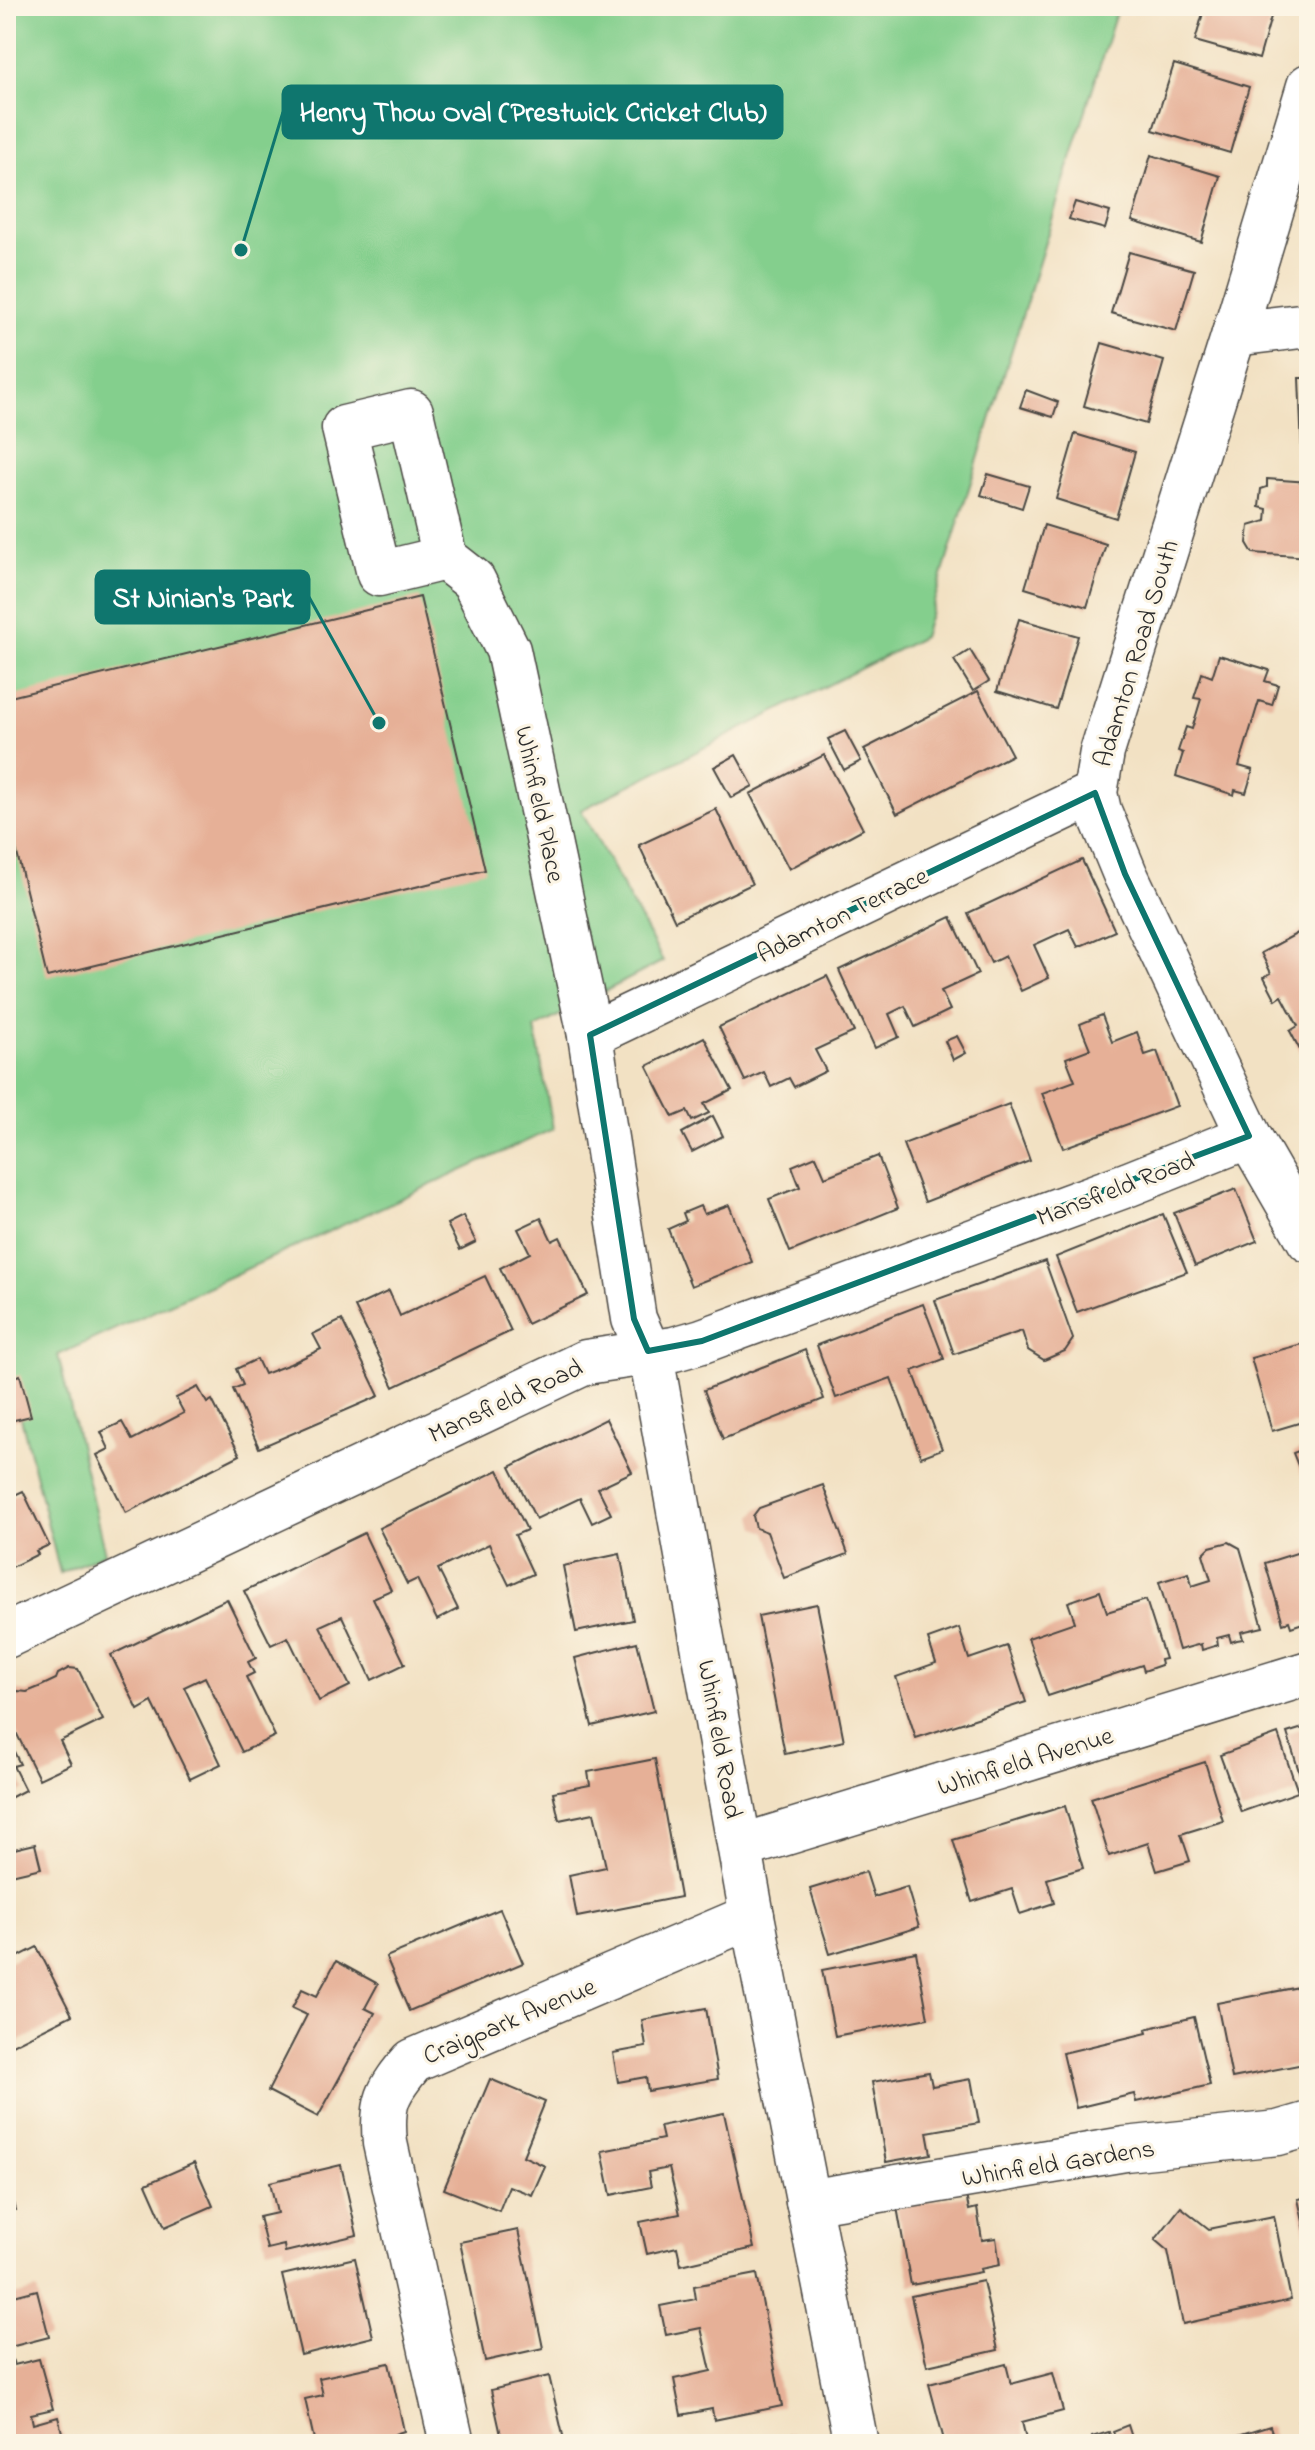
<svg xmlns="http://www.w3.org/2000/svg" width="1315" height="2450" font-family="'Indie Flower',sans-serif">
  <style>
    .green { fill: #84cf8d; stroke: #587d5c; stroke-width: 2 }
    .building { fill: #e6b097 }
    .lines { fill: none; stroke-linecap: round; stroke-linejoin: round }
    .minor-casing { stroke: #494642; stroke-width: 47 }
    .minor { stroke: #fff; stroke-width: 44 }
    .marked { fill: none; stroke: #0f766e; stroke-width: 6; stroke-linejoin: round }
    .labels { text-anchor: middle; stroke-width: 6; stroke-linejoin: round; paint-order: stroke }
    .street-label { font-size: 26px; fill: #2b2b2b; stroke: #fcf5e5 }
    .leader { fill: none; stroke: #0f766e; stroke-width: 3 }
    .callout-dot { fill: #0f766e; stroke: #fcf5e5; stroke-width: 3 }
    .callout { fill: #0f766e; stroke: #0f766e; stroke-width: 3 }
    .callout-label { font-size: 28px; text-anchor: middle; font-weight: bold; fill: #fff }
  </style>
  <rect width="100%" height="100%" fill="#fcf5e5"/>
  <filter id="ink" filterUnits="userSpaceOnUse"><feTurbulence type="fractalNoise" baseFrequency=".0125" numOctaves="2"/><feDisplacementMap in="SourceGraphic" scale="16" xChannelSelector="R" yChannelSelector="G"/><feConvolveMatrix kernelMatrix="1 2 1 2 8 2 1 2 1" color-interpolation-filters="sRGB"/></filter>
  <filter id="wash" filterUnits="userSpaceOnUse"><feTurbulence type="fractalNoise" baseFrequency=".006" numOctaves="4" result="noise"/><feDisplacementMap in="SourceGraphic" scale="32" xChannelSelector="R" yChannelSelector="G"/><feGaussianBlur stdDeviation="1.8" result="paint"/><feColorMatrix in="noise" values="0 0 0 0 0 0 0 0 0 0 0 0 0 0 0 0 0 1.4 0 .05"/><feComposite in="paint" operator="in"/></filter>
  <g filter="url(#wash)">
    <rect width="100%" height="100%" fill="#f2e1c3"/>
    <path class="green" d="M6 6H1118L923 637 581 810 663 961 535 1028 553 1129 58 1355 105 1553 60 1573 6 1358Z"/>
    <g id="blocks">
      <g class="building">
        <path d="M1205 6H1274L1259 59 1195 41Z"/>
        <path d="M1174 64 1249 87 1230 153 1153 130Z"/>
        <path d="M1151 155 1220 176 1201 242 1132 221Z"/>
        <path d="M1075 202 1110 212 1105 229 1069 219Z"/>
        <path d="M1129 252 1194 270 1176 331 1111 313Z"/>
        <path d="M1102 343 1164 361 1146 424 1084 406Z"/>
        <path d="M1299 378H1309V450H1302Z"/>
        <path d="M1026 390 1058 402 1053 417 1020 407Z"/>
        <path d="M1075 434 1135 452 1116 518 1056 499Z"/>
        <path d="M988 474 1029 486 1022 508 981 495Z"/>
        <path d="M1267 479 1309 482V557L1253 553 1247 543 1249 526 1266 521 1267 509 1259 507 1261 489 1267 487Z"/>
        <path d="M1044 525 1106 544 1087 607 1025 588Z"/>
        <path d="M420 597 485 870 47 977 6 808V698Z"/>
        <path d="M1019 619 1078 636 1056 709 997 691Z"/>
        <path d="M970 650 989 681 973 691 954 660Z"/>
        <path d="M1219 655 1269 670 1265 681 1278 685 1272 705 1259 701 1239 766 1253 770 1246 793 1235 790 1234 795 1176 776 1183 753 1178 751 1186 727 1192 729 1201 699 1194 698 1202 673 1212 677Z"/>
        <path d="M978 691 1012 755 897 814 864 749Z"/>
        <path d="M845 731 861 761 844 770 828 739Z"/>
        <path d="M736 755 753 786 731 798 714 767Z"/>
        <path d="M824 755 863 829 789 869 750 794Z"/>
        <path d="M716 809 752 884 675 921 639 845Z"/>
        <path d="M1082 860 1115 931 1078 947 1069 929 1034 945 1049 978 1021 991 1005 956 991 963 968 913Z"/>
        <path d="M951 917 978 974 941 991 950 1010 915 1027 905 1006 889 1014 899 1037 875 1048 839 970Z"/>
        <path d="M1309 927V1048L1301 1052 1290 1031 1298 1026 1282 996 1276 1000 1264 977 1271 973 1261 953Z"/>
        <path d="M827 976 854 1032 815 1050 826 1071 794 1087 789 1078 771 1087 764 1072 745 1081 719 1027Z"/>
        <path d="M1102 1015 1112 1042 1137 1032 1145 1055 1157 1051 1177 1106 1063 1148 1042 1093 1075 1081 1066 1058 1090 1049 1080 1024Z"/>
        <path d="M957 1036 966 1053 953 1060 945 1041Z"/>
        <path d="M704 1037 732 1090 704 1104 709 1113 692 1121 687 1111 673 1117 647 1066Z"/>
        <path d="M1009 1104 1030 1161 925 1202 903 1144Z"/>
        <path d="M713 1116 723 1136 692 1152 682 1133Z"/>
        <path d="M816 1156 825 1177 878 1156 898 1208 790 1252 769 1199 800 1187 792 1166Z"/>
        <path d="M1236 1189 1257 1241 1195 1266 1174 1213Z"/>
        <path d="M729 1205 752 1262 691 1286 668 1229 686 1221 683 1213 700 1206 704 1214Z"/>
        <path d="M1163 1214 1187 1272 1077 1312 1056 1257Z"/>
        <path d="M463 1216 476 1242 460 1250 447 1224Z"/>
        <path d="M541 1218 552 1241 560 1237 588 1295 527 1324 500 1268 530 1253 518 1229Z"/>
        <path d="M1045 1261 1073 1339 1065 1351 1044 1360 1028 1350 1022 1331 954 1354 935 1300Z"/>
        <path d="M485 1276 511 1331 394 1387 355 1307 389 1291 400 1316Z"/>
        <path d="M923 1304 944 1359 913 1371 942 1449 921 1457 891 1378 836 1398 817 1345Z"/>
        <path d="M342 1320 379 1396 259 1448 233 1389 243 1385 236 1369 257 1359 264 1374 290 1364 321 1349 313 1334Z"/>
        <path d="M1309 1342V1420L1272 1431 1251 1358Z"/>
        <path d="M805 1350 824 1399 723 1439 704 1390Z"/>
        <path d="M20 1375 31 1416 6 1422V1379Z"/>
        <path d="M198 1387 207 1403 212 1400 240 1455 126 1513 97 1455 109 1449 101 1432 122 1422 132 1440 184 1413 176 1398Z"/>
        <path d="M606 1419 632 1472 598 1488 611 1514 592 1523 580 1498 536 1519 510 1467Z"/>
        <path d="M1309 1447V1493L1293 1453Z"/>
        <path d="M498 1470 527 1530 515 1535 533 1574 509 1585 489 1544 438 1569 458 1609 437 1620 417 1579 407 1584 379 1528Z"/>
        <path d="M823 1485 848 1554 784 1578 767 1532 756 1528 753 1516 759 1508Z"/>
        <path d="M23 1491 49 1545 36 1551 38 1554 6 1570V1499Z"/>
        <path d="M364 1533 391 1590 373 1598 405 1664 372 1680 342 1616 320 1626 350 1686 319 1701 288 1637 271 1645 244 1591Z"/>
        <path d="M1229 1542 1240 1548 1263 1627 1241 1632 1243 1639 1237 1640 1231 1642 1229 1635 1217 1638 1218 1645 1202 1650 1201 1644 1179 1650 1159 1582 1189 1573 1192 1586 1211 1580 1203 1554 1210 1547Z"/>
        <path d="M1309 1549V1621L1291 1627 1289 1621 1283 1623 1265 1563Z"/>
        <path d="M620 1554 633 1620 576 1632 563 1566Z"/>
        <path d="M1100 1591 1107 1612 1146 1600 1165 1659 1160 1660 1161 1665 1144 1671 1142 1665 1048 1696 1028 1638 1075 1622 1068 1602Z"/>
        <path d="M227 1599 256 1658 248 1662 254 1673 246 1677 275 1736 242 1752 205 1677 184 1687 221 1764 190 1779 152 1702 138 1710 111 1655Z"/>
        <path d="M817 1604 844 1741 785 1754 758 1616Z"/>
        <path d="M959 1628 969 1659 1007 1646 1026 1702 916 1738 896 1677 936 1663 928 1639Z"/>
        <path d="M637 1642 654 1711 592 1726 575 1658Z"/>
        <path d="M69 1668 78 1669 103 1720 60 1741 71 1764 39 1779 6 1712V1702L9 1695 18 1691 27 1692 39 1687 56 1679 58 1674Z"/>
        <path d="M1309 1726V1800H1308L1287 1733Z"/>
        <path d="M1278 1734 1298 1792 1241 1812 1220 1755Z"/>
        <path d="M6 1735 20 1764 13 1766 25 1790 6 1800Z"/>
        <path d="M655 1759 680 1897 577 1917 569 1875 606 1867 594 1813 559 1820 553 1792 590 1785 588 1772Z"/>
        <path d="M1205 1762 1223 1821 1181 1834 1190 1861 1157 1871 1148 1843 1109 1856 1091 1798Z"/>
        <path d="M1065 1806 1083 1868 1047 1879 1054 1903 1020 1914 1012 1889 972 1902 953 1840Z"/>
        <path d="M35 1844 41 1868 7 1876 6 1851Z"/>
        <path d="M866 1872 874 1897 907 1887 919 1927 830 1954 810 1889Z"/>
        <path d="M500 1909 523 1963 409 2011 386 1957Z"/>
        <path d="M37 1947 72 2015 6 2048V1963Z"/>
        <path d="M916 1952 928 2018 835 2036 822 1970Z"/>
        <path d="M336 1961 378 1984 365 2008 375 2013 318 2117 268 2091 307 2015 292 2008 302 1989 317 1996Z"/>
        <path d="M1309 1985V2063L1232 2078 1217 2003Z"/>
        <path d="M706 2008 718 2079 648 2091 646 2077 618 2082 613 2053 646 2047 642 2020Z"/>
        <path d="M1194 2017 1210 2085 1136 2102 1134 2094 1076 2108 1063 2053 1147 2033 1146 2029Z"/>
        <path d="M929 2072 932 2086 971 2079 979 2123 927 2132 931 2154 886 2162 872 2082Z"/>
        <path d="M490 2079 545 2102 523 2156 545 2166 532 2195 509 2186 499 2211 444 2189Z"/>
        <path d="M724 2113 754 2248 681 2265 677 2247 647 2254 640 2222 680 2214 669 2168 648 2172 651 2187 611 2195 602 2151 663 2139 660 2126Z"/>
        <path d="M194 2163 213 2206 165 2227 146 2184Z"/>
        <path d="M341 2165 357 2235 285 2252 284 2245 267 2249 259 2217 277 2213 270 2182Z"/>
        <path d="M6 2177 15 2210 6 2212Z"/>
        <path d="M966 2195 969 2210 977 2208 982 2240 996 2238 1000 2265 980 2269 981 2272 911 2285 897 2207Z"/>
        <path d="M1309 2197V2244H1308L1298 2199Z"/>
        <path d="M1181 2207 1209 2229 1274 2216 1291 2300 1183 2324 1168 2251 1155 2240Z"/>
        <path d="M518 2230 543 2348 485 2361 460 2242Z"/>
        <path d="M355 2258 373 2337 301 2355 282 2275Z"/>
        <path d="M757 2274 782 2406 714 2420 712 2409 681 2415 674 2379 711 2371 701 2328 666 2335 660 2306 696 2299 694 2286Z"/>
        <path d="M983 2281 998 2350 927 2366 911 2296Z"/>
        <path d="M37 2290 49 2337 10 2347 6 2338V2298Z"/>
        <path d="M12 2359 14 2365 39 2359 53 2409 31 2414 33 2424 58 2417 65 2444H6V2361Z"/>
        <path d="M389 2363 404 2431 395 2434 397 2444H315L305 2399 323 2395 319 2378Z"/>
        <path d="M1006 2364 1011 2384 1053 2373 1063 2411 1022 2422 1026 2439 1007 2444H945L929 2384Z"/>
        <path d="M549 2376 565 2444H503L491 2390Z"/>
        <path d="M1309 2419V2444H1305L1298 2422Z"/>
        <path d="M1128 2425 1134 2444H1118L1113 2431Z"/>
        <path d="M1270 2426 1276 2444H1216V2443Z"/>
        <path d="M1109 2432 1113 2444H1094L1092 2437Z"/>
        <path d="M792 2433 794 2444H748V2443Z"/>
      </g>
    </g>
  </g>
  <g filter="url(#ink)">
    <use href="#blocks" fill-opacity="0" stroke="#494642" stroke-width="2"/>
    <g class="lines">
      <defs>
        <g id="minor">
          <path d="M1309 86 1234 334 1102 752 1095 793 1099 811 1125 874 1249 1136 1309 1240"/>
          <path d="M1234 334 1309 325"/>
          <path d="M411 412 445 558 379 574 344 428Z"/>
          <path d="M445 558 473 580 508 650 590 1035 634 1319 648 1351 654 1372 752 1916 856 2444"/>
          <path d="M590 1035 1095 793"/>
          <path d="M6 1636 586 1362 674 1349 702 1341 1129 1184 1249 1136"/>
          <path d="M740 1847 1309 1673"/>
          <path d="M808 2202 1125 2149 1278 2133 1309 2124"/>
          <path d="M452 2444 385 2143C381 2103 387 2091 413 2061L752 1916"/>
        </g>
      </defs>
      <use href="#minor" class="minor-casing"/>
      <use href="#minor" class="minor"/>
    </g>
  </g>
  <path class="marked" d="M1095 793 1125 874 1249 1136 702 1341 648 1351 634 1319 590 1035Z"/>
  <g class="labels">
    <g class="street-label">
      <text transform="translate(1135 653) rotate(-73)" y="9">Adamton Road South</text>
      <text transform="translate(541 804) rotate(78)" y="9">Whinfield Place</text>
      <text transform="translate(842 914) rotate(-26)" y="9">Adamton Terrace</text>
      <text transform="translate(1115 1188) rotate(-21)" y="9">Mansfield Road</text>
      <text transform="translate(505 1400) rotate(-25)" y="9">Mansfield Road</text>
      <text transform="translate(721 1739) rotate(80)" y="9">Whinfield Road</text>
      <text transform="translate(1025 1760) rotate(-17)" y="9">Whinfield Avenue</text>
      <text transform="translate(509 2020) rotate(-23)" y="9">Craigpark Avenue</text>
      <text transform="translate(1058 2162) rotate(-9)" y="9">Whinfield Gardens</text>
    </g>
  </g>
  <path class="leader" d="M241 250L283 112M379 723L309 597"/>
  <g class="callout-dot">
    <circle cx="241" cy="250" r="8"/>
    <circle cx="379" cy="723" r="8"/>
  </g>
  <g class="callout">
    <rect x="283" y="86" width="499" height="52" rx="8"/>
    <rect x="96" y="571" width="213" height="52" rx="8"/>
  </g>
  <g class="callout-label">
    <text x="533" y="121">Henry Thow Oval (Prestwick Cricket Club)</text>
    <text x="203" y="607">St Ninian's Park</text>
  </g>
  <rect width="1315" height="2450" fill="none" stroke="#fcf5e5" stroke-width="32"/>
</svg>
